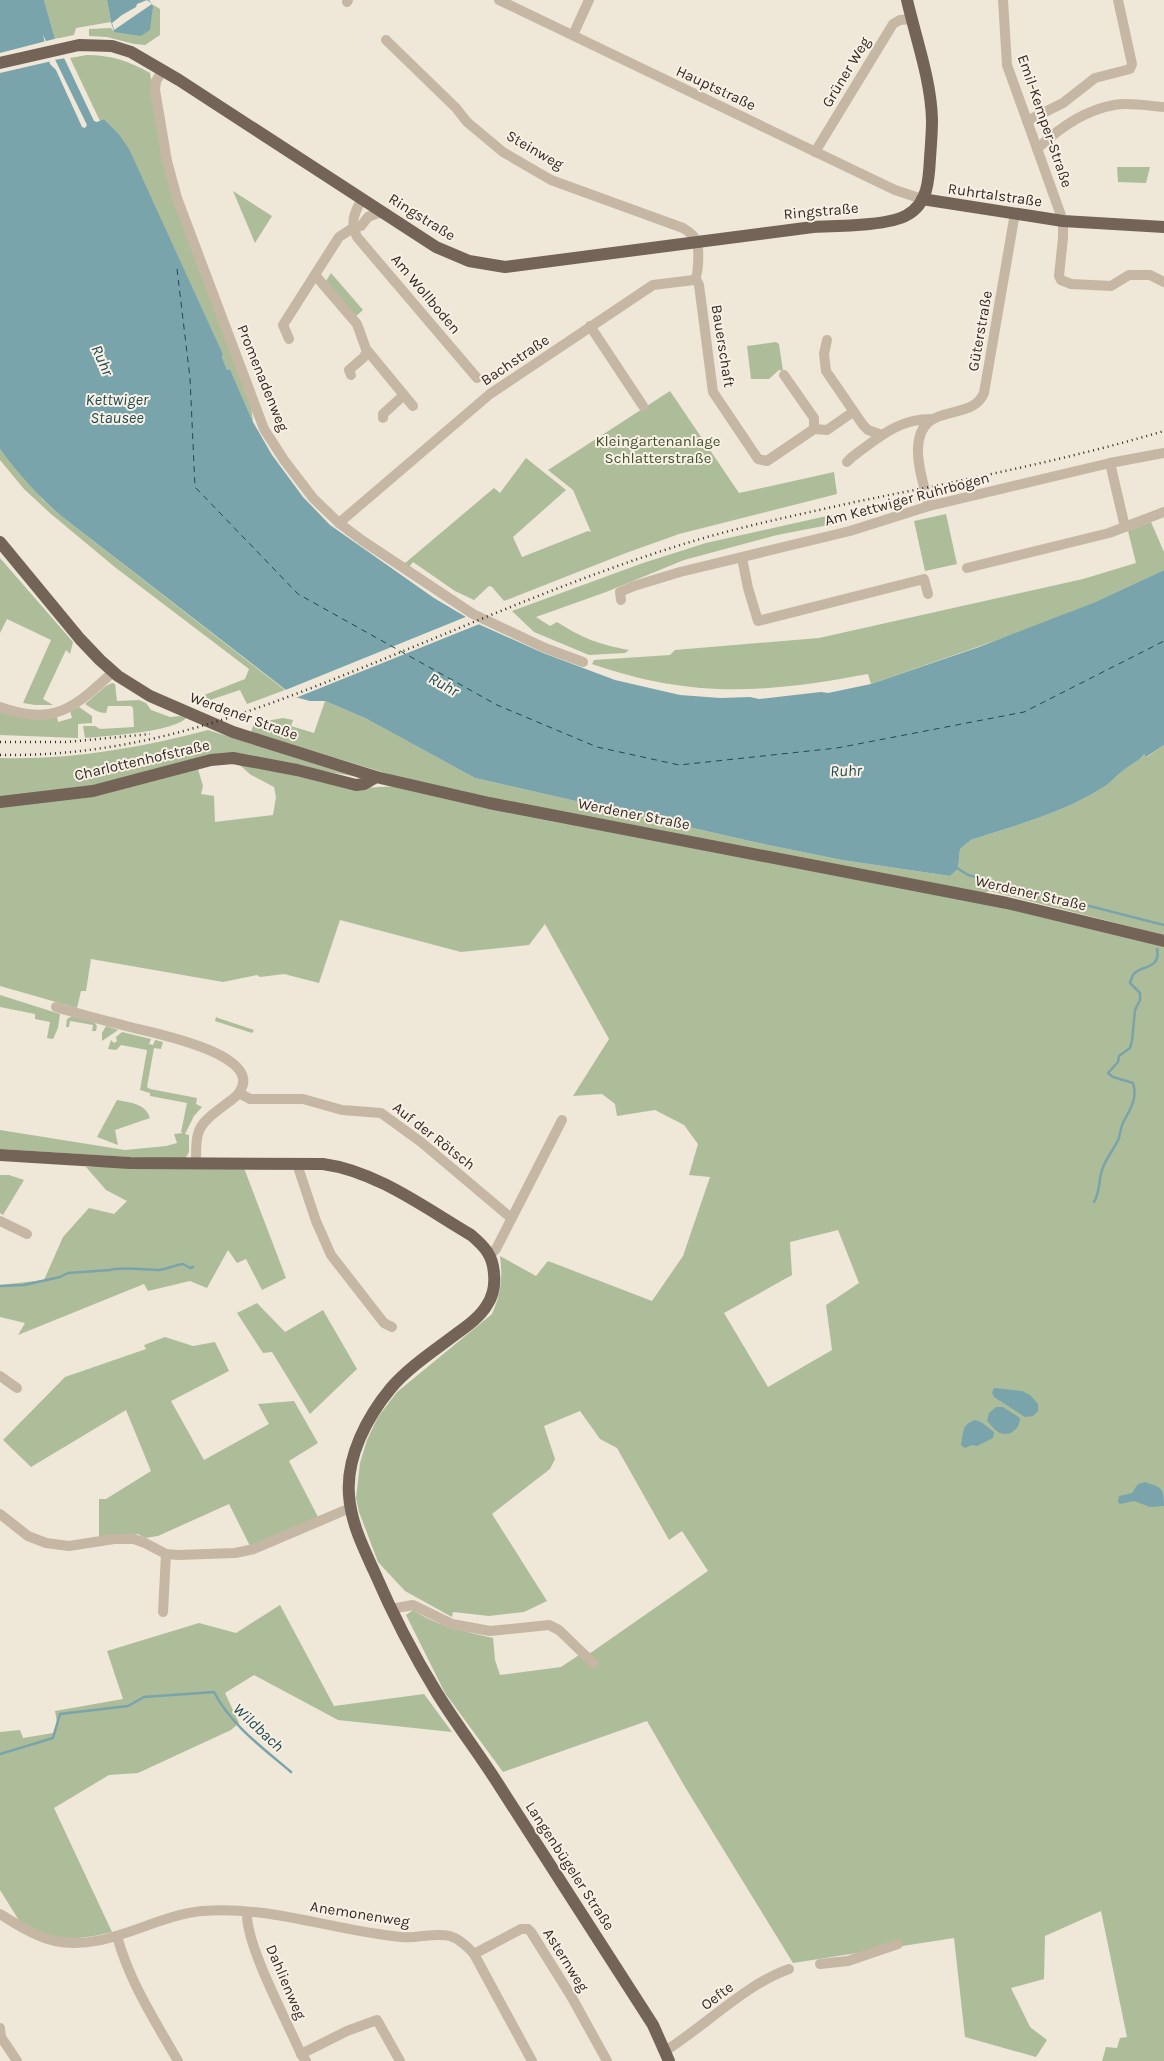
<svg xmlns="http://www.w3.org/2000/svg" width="1164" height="2061" font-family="Karla,sans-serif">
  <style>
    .green { fill: #aebd99; fill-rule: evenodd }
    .water { fill: #79a4ab; fill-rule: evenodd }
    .pier { fill: #efe7d8 }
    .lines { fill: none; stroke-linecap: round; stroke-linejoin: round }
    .stream { stroke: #79a4ab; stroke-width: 2.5 }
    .ferry { stroke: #1e4a52; stroke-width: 1; stroke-dasharray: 6 5; stroke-linecap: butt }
    .minor { stroke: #c6b7a5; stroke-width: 10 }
    .major { stroke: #746458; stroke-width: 12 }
    .rail { stroke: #332b26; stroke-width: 2.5; stroke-dasharray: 1 4; stroke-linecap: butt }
    .labels { text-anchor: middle; stroke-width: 4; stroke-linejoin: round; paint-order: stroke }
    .street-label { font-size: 15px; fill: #332b26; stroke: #f8f0e4 }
    .park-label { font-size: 15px; fill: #3f502b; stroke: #f8f0e4 }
    .water-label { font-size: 16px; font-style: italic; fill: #1e4a52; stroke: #f8f0e4 }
  </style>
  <rect width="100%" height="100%" fill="#efe7d8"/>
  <g class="green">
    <path d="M44 0H107L111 22 76 28 74 35 55 39Z"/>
    <path d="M152 4 160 9V35L145 45 134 44 107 37 89 36V29L111 28 114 32 153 6Z"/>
    <path d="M87 55C111 55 129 61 150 73L167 176 250 396 253 422 230 369 227 370 222 357 223 354 146 187 118 133 104 119 100 121 70 58Z"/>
    <path d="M1117 167H1150L1146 183 1118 182Z"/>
    <path d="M233 191 272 216 255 243Z"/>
    <path d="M331 273 363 310 356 316 326 281Z"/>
    <path d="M776 342 779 344 783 371 779 370 769 379H751L747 346Z"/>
    <path d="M670 391 739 493 834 472 837 494 679 534 626 553 504 601 492 587 489 586 474 600 455 591 413 562 409 567 404 564 494 488 500 493 526 458 566 490 513 537 522 557 588 531 591 532 573 490 548 470Z"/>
    <path d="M0 449 43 500 60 515 285 690 247 704 240 690 198 704 194 699 245 679 249 669 116 568 51 514 24 489 0 460Z"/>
    <path d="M840 513 839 523 777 535 684 560 606 592 536 617 550 626 557 622C584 639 598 644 629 650L625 653 589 655 534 632 512 611 643 563 706 543Z"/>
    <path d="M946 514 957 564 925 571 914 521Z"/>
    <path d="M1151 522 1164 552V570L1093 603 1037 626 871 684 868 674C766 693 693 699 592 664L594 660 670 655 675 650 819 638 1083 579 1136 563 1128 531Z"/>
    <path d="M0 558 73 642 70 654 66 650 43 699 53 705H35L23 703 51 640 7 619 0 633Z"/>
    <path d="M112 683 115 684 117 701 139 700 146 703 151 710 170 717 180 716 186 718C174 732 105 736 85 738L83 726H95L100 729 134 727 133 708 131 706H108L106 713C98 713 91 708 85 704L106 686Z"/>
    <path d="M325 701 365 718 475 778 754 842 842 860 950 876 958 869 960 849 971 840C1017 825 1066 812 1107 785 1113 780 1118 774 1124 770 1131 764 1140 761 1144 754L1147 757 1164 745V935L989 891 984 893 492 800 408 780 251 732 254 723 283 718 293 720 291 726 314 733Z"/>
    <path d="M79 707 92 716V723L78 724V738L0 735V708L57 717 58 722 72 718 70 711Z"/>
    <path d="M208 730 353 776 226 755 93 788 0 799V758C71 760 140 748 208 730Z"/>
    <path d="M236 762 360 788 400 786 985 900 1164 943V2061H1102L1106 2047 1117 2048 1120 2038 1127 2037 1101 1911 1045 1936 1044 1979 1011 1988 1030 2027 1047 2040 1036 2057 965 2037 954 1938 793 1963 685 1787 647 1721 503 1772 445 1693 406 1615 413 1610C439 1627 463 1631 493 1638L495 1660 500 1675 561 1667 579 1655 589 1654 708 1571 682 1531 669 1540 617 1448 600 1439 580 1411 544 1426 555 1459 550 1469 492 1514 547 1601 524 1612 489 1616 453 1612 452 1617 405 1591 378 1562 359 1512 356 1498 360 1463 367 1440 378 1417 397 1392 492 1314C501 1294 503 1277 500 1256L536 1276 548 1261 652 1301 683 1256 710 1177 689 1175 698 1144 684 1125 655 1110 617 1116 615 1104 602 1094 573 1096 609 1039 545 924 529 945 461 952 340 920 319 983 284 974 260 977 257 975 223 982 91 959 86 991H81L77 1008 0 986V805L197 766 203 786 201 794 214 796 215 822 273 815 276 797 274 787 251 775ZM838 1230 859 1283 826 1305 832 1350 768 1387 724 1313 792 1275 790 1242Z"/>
    <path d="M0 995 60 1014 58 1028 53 1039 47 1038 50 1022 35 1019V1014L0 1007Z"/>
    <path d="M72 1016 94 1022 97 1026 96 1031H92L93 1025 70 1021 69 1027H66L67 1019Z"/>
    <path d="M216 1017 218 1018 254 1030 252 1033 215 1021Z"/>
    <path d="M106 1026 118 1030 102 1041V1033Z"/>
    <path d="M122 1032 151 1039 149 1044 153 1045 155 1040 163 1042 161 1049 154 1048 147 1087 150 1089 197 1098 196 1104 202 1107 194 1116 185 1134 189 1135V1152L185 1159H160L0 1149V1130L125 1150 166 1146 177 1143 174 1134 183 1133 181 1132 187 1103 150 1096V1093L140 1090 147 1050 121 1045 116 1050 108 1049 111 1040 114 1043 117 1041 116 1037Z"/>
    <path d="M117 1100C131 1103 145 1103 150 1118L115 1130 118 1145 97 1137Z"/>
    <path d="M86 1167 244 1168 286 1278 262 1290 246 1259 237 1263 228 1250 207 1288 190 1281 148 1291 144 1284 18 1335 25 1323 0 1317V1285L44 1280 63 1237 89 1208 114 1214 127 1201 106 1190Z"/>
    <path d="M0 1175H9L24 1180 3 1215 0 1213Z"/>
    <path d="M257 1303 285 1332 323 1310 357 1369 310 1414 272 1352 263 1353 237 1313Z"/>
    <path d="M165 1337 193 1346 215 1342 229 1371 171 1401 204 1460 269 1424 258 1404 294 1401 318 1443 289 1461 318 1517 250 1546 229 1504 158 1536 145 1538 138 1534 99 1537V1499H106L151 1471 126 1410 31 1467 3 1440 65 1377 146 1349 144 1345Z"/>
    <path d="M280 1605 334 1706 424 1694 452 1732 338 1720 254 1675 225 1693 239 1723 231 1730 138 1773 109 1775 54 1808 112 1932 94 1936 72 1939 52 1937 20 1922 0 1890V1732L20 1730 23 1738 53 1733 57 1722 55 1711 123 1699 107 1651 199 1623 236 1633Z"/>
  </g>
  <g class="water">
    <path d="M0 0H44L55 39 94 121 97 122 104 119 118 133 129 149 223 354 222 357 227 370 230 369 253 422 272 455 303 497 330 525 434 598 476 623 543 653 615 680 680 695 720 698 750 697 759 699 821 692 828 693 871 684 979 647 1093 603 1164 570V745L1146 757 1144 754C1140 761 1131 764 1124 770 1118 774 1113 780 1107 785 1066 812 1017 825 971 840L960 849 958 869 950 876 842 860 754 842 475 778 365 718 325 701H310L295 697 60 515C37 495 18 473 0 449ZM43 35 87 125 85 128 82 127 56 70 50 64Z"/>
    <path d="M107 0H149L153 6 150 30 141 36 114 32 111 22Z"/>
    <path d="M994 1388 1022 1391 1030 1395 1038 1404V1411L1033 1416 1025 1417 994 1397 992 1393Z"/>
    <path d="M996 1407H1003L1020 1418C1020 1428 1011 1437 1000 1433 995 1431 991 1425 987 1421L989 1413Z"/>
    <path d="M975 1420 981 1422 994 1432 993 1438 977 1446 972 1445 965 1448 961 1445C964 1432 961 1425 975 1420Z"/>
    <path d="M1145 1482C1162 1488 1164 1487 1164 1506L1150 1507 1134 1501 1120 1504 1118 1502 1119 1496 1132 1493 1138 1484Z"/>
  </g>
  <g class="pier">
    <path d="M147 0 152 4 114 30 112 23 122 15 136 7 137 4Z"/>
    <path d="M58 38 66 58 54 60 49 50 52 61 0 73V53Z"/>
    <path d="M468 616 482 623 293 699 283 691Z"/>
  </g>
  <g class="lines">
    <g class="stream">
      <path d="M957 868 968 875 1164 925"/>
      <path d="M1094 1202C1102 1187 1097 1180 1104 1165 1108 1156 1115 1147 1119 1138 1120 1133 1121 1127 1123 1123 1130 1109 1138 1099 1133 1083L1113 1077 1108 1073 1118 1062 1119 1056 1130 1048 1132 1041 1135 1010 1140 1000V993L1130 983C1131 980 1132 977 1133 975 1140 964 1161 971 1157 949"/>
      <path d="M0 1286 24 1285 60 1277 68 1273 110 1270C120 1266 146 1270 159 1270 167 1269 175 1265 183 1264L190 1268 193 1267"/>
      <path d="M0 1754 53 1738 60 1714 128 1706 144 1697 214 1692C231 1725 263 1748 291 1772"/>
    </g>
    <path class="ferry" d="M177 269 190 378 195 487 298 594 497 705 597 747 679 765 837 748 1024 712 1164 641"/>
    <g class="minor">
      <path d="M499 0 895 190 922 199"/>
      <path d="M1003 0 1007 65 1063 221V238L1059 276 1061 280 1071 284 1111 286 1129 275H1150L1164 282"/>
      <path d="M347 2 348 0"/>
      <path d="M573 35 589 0"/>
      <path d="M163 70 156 81 155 90 167 161 177 198 264 429 284 460 313 498 339 523 363 541 473 614 545 648 583 662"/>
      <path d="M1027 121 1063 103 1095 78 1130 69 1132 64 1118 0"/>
      <path d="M1037 149C1058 129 1085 110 1114 105 1129 102 1148 106 1164 107"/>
      <path d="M815 152 893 24 900 20 911 19"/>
      <path d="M362 199C354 213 350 222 357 237L477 378"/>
      <path d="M315 275 357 324 366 349 413 406"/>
      <path d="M696 279 699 285 713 392 758 459 767 461 814 429 827 430 853 412"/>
      <path d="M590 326 643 406"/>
      <path d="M289 339 283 325 339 237 353 228 361 226 368 217 378 213 387 214"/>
      <path d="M827 340 824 354 826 371 863 425 868 430 882 435"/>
      <path d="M351 375 349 370 364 357 367 351"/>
      <path d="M784 375 814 418V429"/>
      <path d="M383 418V414L404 395"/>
      <path d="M847 462 852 457C878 438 897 419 932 419"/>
      <path d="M1110 463 1125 527"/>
      <path d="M929 506C925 488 917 467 918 448 920 399 971 424 984 393L1015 213"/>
      <path d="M339 523 490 394 653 285 694 280C699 276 699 250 697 242 695 236 688 231 683 228L551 180 503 152 467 122 456 108 386 40"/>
      <path d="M742 558 748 588 758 621 924 579 928 594"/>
      <path d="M967 568 1109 533 1164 512"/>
      <path d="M621 600 620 592 634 586 680 572 850 531 929 506 1110 463 1164 453"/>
      <path d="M0 707C54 727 75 707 113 672"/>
      <path d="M56 1007C79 1014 103 1020 126 1026 148 1032 264 1053 240 1091 237 1097 231 1100 226 1104 197 1126 196 1127 196 1164"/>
      <path d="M239 1093 250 1099H303L342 1110 381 1113 421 1142 511 1218"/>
      <path d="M297 1164 316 1221 331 1255 384 1323 392 1327"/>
      <path d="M0 1221 27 1234"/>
      <path d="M490 1255 496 1249 562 1120"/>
      <path d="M0 1376 17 1388"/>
      <path d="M0 1514 28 1536 46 1543 69 1546 114 1539H134L145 1543 166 1554 178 1555 235 1553 254 1549 350 1508"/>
      <path d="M391 1609 413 1605 452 1624 490 1631 549 1625 559 1630 593 1663"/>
      <path d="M163 1612 166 1554"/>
      <path d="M247 1912C245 1944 287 2021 301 2054L306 2061"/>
      <path d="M0 1914C16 1924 33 1935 51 1940 103 1954 151 1916 202 1911 268 1905 335 1931 401 1937 417 1939 434 1932 450 1936 460 1939 467 1946 474 1954L532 2061"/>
      <path d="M117 1936C129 1981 155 2021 178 2061"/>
      <path d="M474 1954 521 1929H528L531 1932 571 1996 607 2061"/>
      <path d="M820 1964 848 1961 898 1944"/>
      <path d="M0 2028 1 2037 17 2061"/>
      <path d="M665 2051C705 2026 746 1984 789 1969"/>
      <path d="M301 2054 347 2031 377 2020 400 2061"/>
    </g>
    <g class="major">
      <path d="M0 63 79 45 112 46 131 52 179 80 436 247 469 261 505 267 813 227C835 226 889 226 907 215 928 204 929 179 930 158 931 145 932 132 932 120 931 80 916 39 907 0"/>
      <path d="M922 199 1063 221 1164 227"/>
      <path d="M0 542 80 639 100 660 118 676 150 696 233 732 376 777 489 803 1007 903 1164 941"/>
      <path d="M0 802 93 791 211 760 233 758 297 770 356 785 364 784 376 777"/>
      <path d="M0 1155 130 1163 323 1164C376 1171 425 1208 471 1235 484 1246 493 1255 494 1274 495 1284 493 1296 487 1305 480 1317 467 1326 456 1334 434 1351 409 1367 391 1388 367 1417 346 1457 349 1495 351 1523 363 1547 374 1571 392 1613 413 1654 437 1693 455 1722 476 1750 495 1779 548 1861 600 1943 653 2025L669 2061"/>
    </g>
    <g class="rail">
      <path d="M0 742H67L150 734"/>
      <path d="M0 755C134 757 243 716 364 667 466 626 567 581 671 548 732 528 793 516 855 502 958 481 1063 461 1164 431"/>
    </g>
  </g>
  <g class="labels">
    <g class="street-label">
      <text transform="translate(846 72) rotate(-59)" y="5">Grüner Weg</text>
      <text transform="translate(716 88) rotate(25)" y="5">Hauptstraße</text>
      <text transform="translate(1045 121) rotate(71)" y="5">Emil-Kemper-Straße</text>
      <text transform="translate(535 150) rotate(30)" y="5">Steinweg</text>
      <text transform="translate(995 195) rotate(8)" y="5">Ruhrtalstraße</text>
      <text transform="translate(821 211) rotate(-5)" y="5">Ringstraße</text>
      <text transform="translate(422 217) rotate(32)" y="5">Ringstraße</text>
      <text transform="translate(426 294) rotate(50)" y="5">Am Wollboden</text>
      <text transform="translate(980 331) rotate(-80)" y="5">Güterstraße</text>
      <text transform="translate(723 346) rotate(81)" y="5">Bauerschaft</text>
      <text transform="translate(515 360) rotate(-34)" y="5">Bachstraße</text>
      <text transform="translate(263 378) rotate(68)" y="5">Promenadenweg</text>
      <text transform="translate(907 499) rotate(-15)" y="5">Am Kettwiger Ruhrbogen</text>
      <text transform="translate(244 716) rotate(20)" y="5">Werdener Straße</text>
      <text transform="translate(142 760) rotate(-13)" y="5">Charlottenhofstraße</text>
      <text transform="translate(634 814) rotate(11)" y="5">Werdener Straße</text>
      <text transform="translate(1031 893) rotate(13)" y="5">Werdener Straße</text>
      <text transform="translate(434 1136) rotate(38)" y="5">Auf der Rötsch</text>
      <text transform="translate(570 1866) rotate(57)" y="5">Langenbügeler Straße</text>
      <text transform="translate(360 1914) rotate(9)" y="5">Anemonenweg</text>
      <text transform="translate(566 1960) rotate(58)" y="5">Asternweg</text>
      <text transform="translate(286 1982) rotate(67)" y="5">Dahlienweg</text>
      <text transform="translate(717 1996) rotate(-37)" y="5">Oefte</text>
    </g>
    <g class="park-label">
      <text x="658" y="446">Kleingartenanlage<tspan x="658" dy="17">Schlatterstraße</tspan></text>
    </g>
    <g class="water-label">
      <text transform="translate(103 360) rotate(66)" y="6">Ruhr</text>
      <text x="117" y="405">Kettwiger<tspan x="117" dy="18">Stausee</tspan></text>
      <text transform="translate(444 684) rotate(29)" y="6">Ruhr</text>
      <text transform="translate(846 770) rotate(-2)" y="6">Ruhr</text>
      <text transform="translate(259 1727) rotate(43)" y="6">Wildbach</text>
    </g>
  </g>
</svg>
